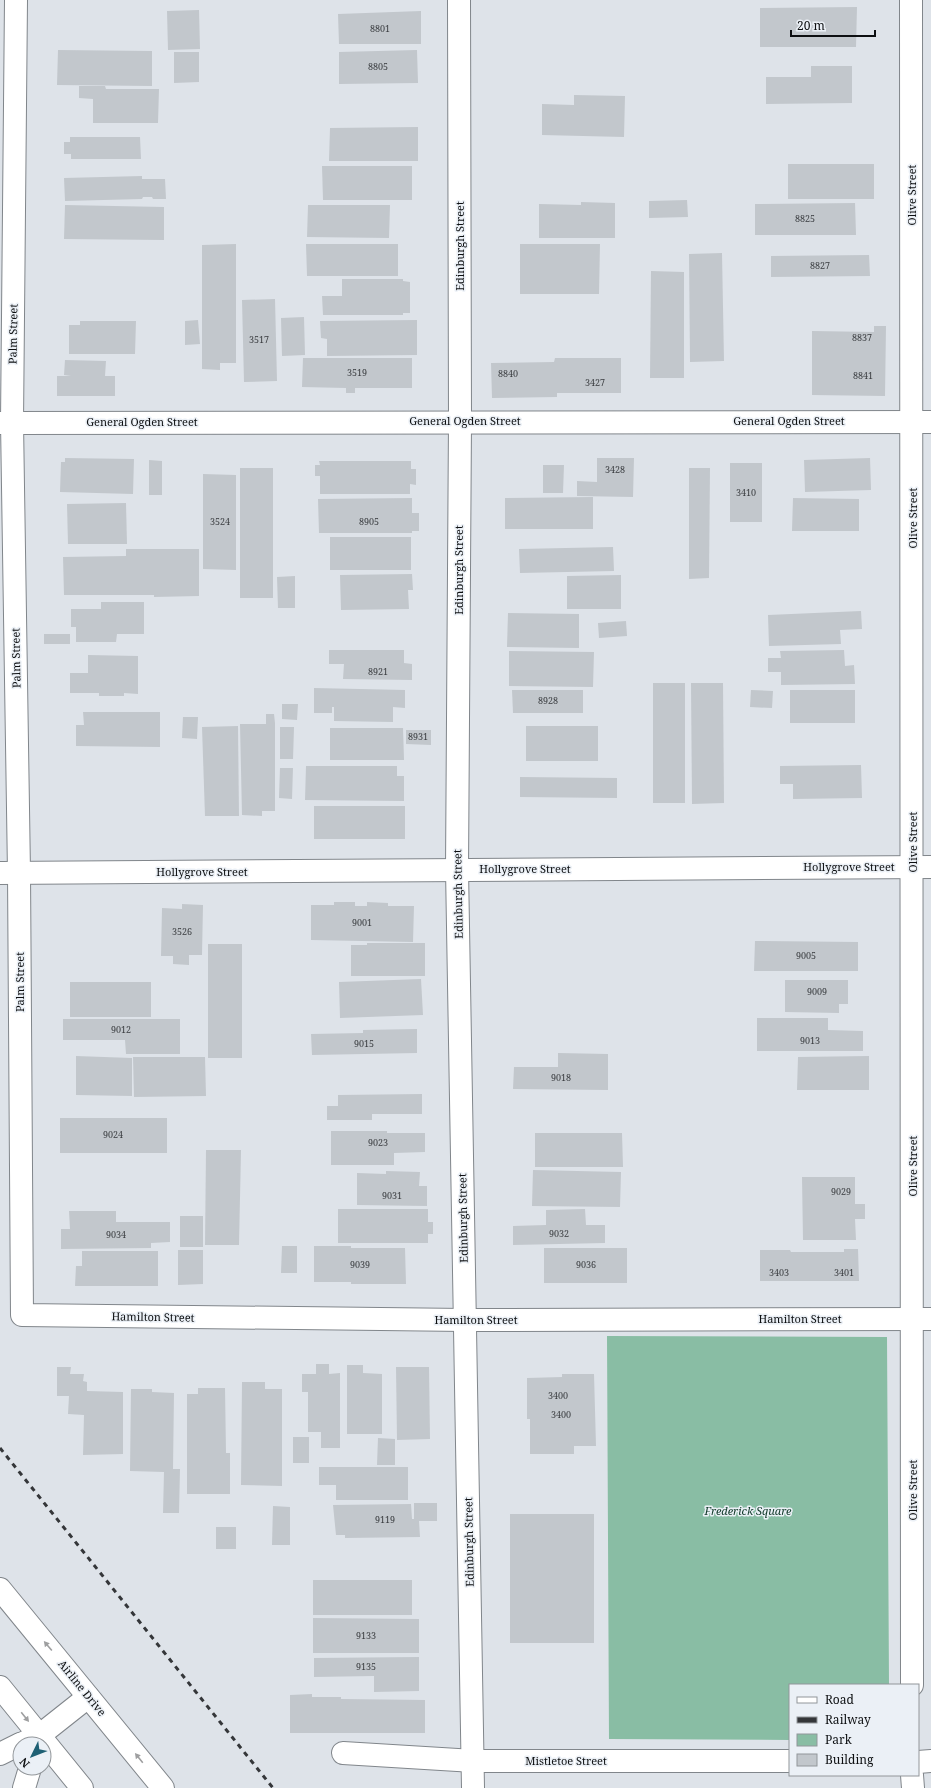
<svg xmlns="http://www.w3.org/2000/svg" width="931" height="1788" font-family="'Noto Serif',serif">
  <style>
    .green { fill: #89bda4 }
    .building { fill: #c2c7cc }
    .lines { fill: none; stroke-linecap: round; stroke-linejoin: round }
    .minor-casing { stroke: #81868b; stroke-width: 24 }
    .trunk-casing { stroke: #81868b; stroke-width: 24 }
    .minor { stroke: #fff; stroke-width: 22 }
    .trunk { stroke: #fff; stroke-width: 22 }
    .rail { stroke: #343639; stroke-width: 3; stroke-dasharray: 5 5; stroke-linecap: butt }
    .oneway { fill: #9e9fa0 }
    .labels { text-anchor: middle; stroke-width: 3; stroke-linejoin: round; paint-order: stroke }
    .number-label { font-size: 9px; fill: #3a3d40 }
    .street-label { font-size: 11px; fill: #0d0f11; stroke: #ebf0f6 }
    .park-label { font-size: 11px; font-style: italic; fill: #0f3828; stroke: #ebf0f6 }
  </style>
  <rect width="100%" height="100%" fill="#dee3e9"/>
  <path class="green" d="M607 1336 887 1337 889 1685H790V1740L609 1739Z"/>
  <g class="building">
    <path d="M857 7 856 47H760V8Z"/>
    <path d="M199 10 200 49 168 50 167 11Z"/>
    <path d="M421 11V44H339L338 14Z"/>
    <path d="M58 50 152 51V86L57 85Z"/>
    <path d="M417 50 418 83 339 84V52Z"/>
    <path d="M174 52H199V82L174 83Z"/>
    <path d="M811 66H852V103L766 104V77H811Z"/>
    <path d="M79 86H105L106 89H159L158 123H93V99L79 98Z"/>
    <path d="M574 95 625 96 624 137 542 135V104L574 105Z"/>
    <path d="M418 127V161H329L330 128Z"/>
    <path d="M70 137H140L141 159H71V154H64V142H70Z"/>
    <rect x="788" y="164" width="86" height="35"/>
    <path d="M322 166H412V200H323Z"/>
    <path d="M142 176V179H165L166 199H153L152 197H143L142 199 65 201 64 178Z"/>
    <path d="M687 200 688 217 649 218V201Z"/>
    <path d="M581 202 615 203V238H539V204L581 205Z"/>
    <path d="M855 203 856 235H755V204Z"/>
    <path d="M65 205 164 207V240L64 239Z"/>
    <path d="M308 205H390L389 238 307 237Z"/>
    <path d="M236 244V363H220V370L202 369V245Z"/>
    <path d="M306 244H398V276H307Z"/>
    <path d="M520 244H600L599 294H520Z"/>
    <path d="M722 253 724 361 690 362 689 254Z"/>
    <path d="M869 255 870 276 771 277V256Z"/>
    <path d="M651 271 684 272V378H650Z"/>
    <path d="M342 279H403V281L410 282V313H403V315H323L322 296H342Z"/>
    <path d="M275 299 277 381 244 382 242 300Z"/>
    <path d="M304 317 305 355 282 356 281 318Z"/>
    <path d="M198 320 200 344 185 345V321Z"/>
    <path d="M417 320V355L327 356V339L321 338 320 321Z"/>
    <path d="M80 321H136L135 354H69V325H80Z"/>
    <path d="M874 326H886L885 396 812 395V331L874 332Z"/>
    <path d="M303 358H412V388H355V393H346V388L302 387Z"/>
    <path d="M555 358H621V393H557V397L492 398 491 363 554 362Z"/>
    <path d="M65 360 106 361 105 376H115V396H57V376H71L64 375Z"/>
    <path d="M65 458 134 459 133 494 60 492 61 462H65Z"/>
    <path d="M597 458H634L633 497 577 496V481L597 482Z"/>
    <path d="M870 458 871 490 805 492 804 460Z"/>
    <path d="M149 460 162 461V495H149Z"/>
    <path d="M319 461H411V469H416V485L410 484V494H320V476H315V465H320Z"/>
    <rect x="730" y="463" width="32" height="59"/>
    <path d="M543 465H564L563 493H543Z"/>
    <rect x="240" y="468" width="33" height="130"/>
    <path d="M689 468H710L709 578 689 579Z"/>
    <path d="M203 474 236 475V570L203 569Z"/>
    <path d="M593 497V529H505V498Z"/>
    <path d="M412 498V513H419V531H412V533H319L318 499Z"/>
    <path d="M793 498 859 499V531H792Z"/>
    <path d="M126 503 127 544H68L67 504Z"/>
    <rect x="330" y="537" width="81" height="33"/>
    <path d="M613 547 614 571 520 573 519 549Z"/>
    <path d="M126 549H199V596L154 597V595H64L63 557 126 556Z"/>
    <path d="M412 574 413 590H408L409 609 341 610 340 575Z"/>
    <path d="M621 575V609H567V576Z"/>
    <path d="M295 576V608H278L277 577Z"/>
    <path d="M101 602H144V634H117L116 642H76V627H71V609H101Z"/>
    <path d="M861 611 862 629 840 630 841 644 769 646 768 615Z"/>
    <path d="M508 613 579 614V648L507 647Z"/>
    <path d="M626 621 627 636 599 638 598 623Z"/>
    <rect x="44" y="634" width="26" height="10"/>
    <path d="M329 650H404V663L412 664V680L343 679 344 664H329Z"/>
    <path d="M844 650 845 666 854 665 855 684 781 685V672H768V658H781L780 651Z"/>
    <path d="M509 651 594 652 593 687 509 686Z"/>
    <path d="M88 655 138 656V694L124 693V696H99V693H70V673H88Z"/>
    <rect x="653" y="683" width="32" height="120"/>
    <path d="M691 683H723L724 803 692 804Z"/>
    <path d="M314 688 405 690V708L393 707V722L334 721V707H332V713H314Z"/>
    <path d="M512 690H583V713H513Z"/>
    <path d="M751 690 773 691 772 708 750 707Z"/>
    <rect x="790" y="690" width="65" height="33"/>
    <path d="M282 704H298L297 720 282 719Z"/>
    <path d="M83 712H160V747L76 746V725H84Z"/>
    <path d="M266 714H274L275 723V811H262V816L242 815 240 724H266Z"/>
    <path d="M183 717H198L197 739 182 738Z"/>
    <path d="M238 726 239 816H205L202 727Z"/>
    <rect x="526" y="726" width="72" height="35"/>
    <path d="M280 727H294L293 759H280Z"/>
    <path d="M330 728H403L404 760H330Z"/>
    <path d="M406 730H431V745L406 744Z"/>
    <path d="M861 765 862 798 793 799V784H780V766Z"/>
    <path d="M306 766H397V776H404V801L305 800Z"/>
    <path d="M280 768H293L292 799 279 798Z"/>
    <path d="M520 777 617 778V798L520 797Z"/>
    <rect x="314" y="806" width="91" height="33"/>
    <path d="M334 902H355V906H367V902L388 903V906H414L413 942 311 940V905H334Z"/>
    <path d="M182 904 203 905 202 955H189V965L173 964V956H161L162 908 182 909Z"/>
    <path d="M755 941 858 942V971H754Z"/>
    <path d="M367 943H425V976H351V945H367Z"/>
    <rect x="208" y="944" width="34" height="114"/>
    <path d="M421 979 423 1015 340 1018 339 982Z"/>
    <path d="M785 980H848V1004H839V1013L785 1012Z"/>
    <rect x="70" y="982" width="81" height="35"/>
    <path d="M757 1018H828V1030L863 1031V1051H757Z"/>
    <path d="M63 1019H180V1054H126L125 1040H63Z"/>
    <path d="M417 1029V1053L312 1055 311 1034 363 1033V1030Z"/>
    <path d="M558 1053 608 1054V1090L513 1089 514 1067H558Z"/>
    <path d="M76 1056 132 1058V1096L76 1095Z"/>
    <path d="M869 1056V1090H797L798 1057Z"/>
    <path d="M133 1057H205L206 1096 134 1097Z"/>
    <path d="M422 1094V1114H372V1120H327V1106H338V1095Z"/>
    <rect x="60" y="1118" width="107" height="35"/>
    <path d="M331 1131H387V1133H425V1152L394 1153V1165H331Z"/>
    <path d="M535 1133H622L623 1167H535Z"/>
    <path d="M206 1150H241L239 1245H205Z"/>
    <path d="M533 1170 621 1172 620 1207 532 1206Z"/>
    <path d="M386 1171 420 1172 419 1186H427V1206L357 1205V1173L386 1174Z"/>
    <path d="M802 1177H855V1204H865V1219H855L856 1240H803Z"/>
    <path d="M338 1209H428V1222H433V1234H428V1243H338Z"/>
    <path d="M585 1209 586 1225H605V1243L513 1245V1226L546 1225V1210Z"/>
    <path d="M69 1211H116V1222H170V1242L151 1243V1248L61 1249V1229H70Z"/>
    <rect x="180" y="1216" width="23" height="31"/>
    <path d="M282 1246H297V1273H281Z"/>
    <path d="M314 1246H351V1248H405L406 1284H351V1282H314Z"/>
    <rect x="544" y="1248" width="83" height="35"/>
    <path d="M844 1249H858L859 1281H760V1250H790L791 1252H844Z"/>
    <path d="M178 1250H203V1284L178 1285Z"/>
    <path d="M82 1251H158V1286H75L76 1266H82Z"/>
    <path d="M316 1364H329V1374L340 1373V1448H321V1432H308V1392H302V1374H316Z"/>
    <path d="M347 1365H363V1373L382 1374V1434H347Z"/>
    <path d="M57 1367H71L70 1374H84L83 1381 87 1382V1391L123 1392V1454L83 1455 84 1415 68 1414 69 1396H57Z"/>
    <path d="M396 1367H429L430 1439 397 1440Z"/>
    <path d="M562 1374H594L596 1446H574V1454H530V1419H527V1378L562 1377Z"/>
    <path d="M242 1382H265V1389H282V1486L241 1485Z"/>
    <path d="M198 1388H225L226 1453H230V1494H187V1394H198Z"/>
    <path d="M131 1389H152V1392L174 1393 173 1469H180L179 1513H163L164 1472 130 1471Z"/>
    <rect x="293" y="1437" width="16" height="26"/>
    <path d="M378 1438 395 1439V1465H377Z"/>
    <path d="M319 1467H408V1500H336V1485H319Z"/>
    <path d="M414 1503H437V1521H419L420 1537 345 1538V1535H336L333 1505 411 1504 412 1519H414Z"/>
    <path d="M273 1506 290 1507V1545H272Z"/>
    <rect x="510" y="1514" width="84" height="129"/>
    <rect x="216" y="1527" width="20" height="22"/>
    <rect x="313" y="1580" width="99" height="35"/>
    <path d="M313 1618 419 1619V1653H313Z"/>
    <path d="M419 1657V1691L374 1692V1676L314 1677V1658Z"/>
    <path d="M312 1694V1697H341V1699L425 1700V1733H290V1695Z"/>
  </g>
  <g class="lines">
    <defs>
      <g id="minor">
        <path d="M16 0 12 422 19 873 22 1315 465 1320 931 1319"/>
        <path d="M459 0 460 421 457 869 473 1788"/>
        <path d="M911 0 912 1685"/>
        <path d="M0 423 931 422"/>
        <path d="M0 873 931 867"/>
        <path d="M21 1744 40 1735 88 1697"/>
        <path d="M343 1753 474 1761H790"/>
        <path d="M0 1754 20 1744"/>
        <path d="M918 1762 931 1761"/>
        <path d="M912 1775 913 1788"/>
        <path d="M24 1788 30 1768"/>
      </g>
      <g id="trunk">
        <path d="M0 1589 163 1788"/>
        <path d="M0 1687 82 1788"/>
      </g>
    </defs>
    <use href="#minor" class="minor-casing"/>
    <use href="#trunk" class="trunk-casing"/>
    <use href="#minor" class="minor"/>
    <use href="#trunk" class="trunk"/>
    <path class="rail" d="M0 1448 273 1788"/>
  </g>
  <defs><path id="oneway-solid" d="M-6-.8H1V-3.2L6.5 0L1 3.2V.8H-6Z"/></defs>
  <g class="oneway">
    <use href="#oneway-solid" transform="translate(48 1646) rotate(-130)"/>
    <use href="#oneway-solid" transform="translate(25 1717) rotate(51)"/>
    <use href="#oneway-solid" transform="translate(139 1758) rotate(-129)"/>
  </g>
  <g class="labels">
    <g class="number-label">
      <text x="380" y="32">8801</text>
      <text x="378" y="70">8805</text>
      <text x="805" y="222">8825</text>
      <text x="820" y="269">8827</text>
      <text x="862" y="341">8837</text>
      <text x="259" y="343">3517</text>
      <text x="357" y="376">3519</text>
      <text x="508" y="377">8840</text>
      <text x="863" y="379">8841</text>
      <text x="595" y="386">3427</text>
      <text x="615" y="473">3428</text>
      <text x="746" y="496">3410</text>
      <text x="220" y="525">3524</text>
      <text x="369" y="525">8905</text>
      <text x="378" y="675">8921</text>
      <text x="548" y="704">8928</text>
      <text x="418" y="740">8931</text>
      <text x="362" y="926">9001</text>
      <text x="182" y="935">3526</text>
      <text x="806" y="959">9005</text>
      <text x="817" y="995">9009</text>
      <text x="121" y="1033">9012</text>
      <text x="810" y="1044">9013</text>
      <text x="364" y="1047">9015</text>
      <text x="561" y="1081">9018</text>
      <text x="113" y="1138">9024</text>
      <text x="378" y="1146">9023</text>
      <text x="841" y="1195">9029</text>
      <text x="392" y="1199">9031</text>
      <text x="559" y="1237">9032</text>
      <text x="116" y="1238">9034</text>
      <text x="360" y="1268">9039</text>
      <text x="586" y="1268">9036</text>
      <text x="779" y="1276">3403</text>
      <text x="844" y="1276">3401</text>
      <text x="558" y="1399">3400</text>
      <text x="561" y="1418">3400</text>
      <text x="385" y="1523">9119</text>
      <text x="366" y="1639">9133</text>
      <text x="366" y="1670">9135</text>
    </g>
    <g class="street-label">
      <text transform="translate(912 195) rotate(-90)" y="4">Olive Street</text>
      <text transform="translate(460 246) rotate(-90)" y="4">Edinburgh Street</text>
      <text transform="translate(13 334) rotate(-89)" y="4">Palm Street</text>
      <text x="465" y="425">General Ogden Street</text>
      <text x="789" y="425">General Ogden Street</text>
      <text x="142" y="426">General Ogden Street</text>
      <text transform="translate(913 518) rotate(-90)" y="4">Olive Street</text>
      <text transform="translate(459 570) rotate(-90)" y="4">Edinburgh Street</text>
      <text transform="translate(16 658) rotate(-91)" y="4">Palm Street</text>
      <text transform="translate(913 842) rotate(-90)" y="4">Olive Street</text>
      <text x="849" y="871">Hollygrove Street</text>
      <text x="525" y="873">Hollygrove Street</text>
      <text x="202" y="876">Hollygrove Street</text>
      <text transform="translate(458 894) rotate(-91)" y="4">Edinburgh Street</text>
      <text transform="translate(20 982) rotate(-90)" y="4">Palm Street</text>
      <text transform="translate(913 1166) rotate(-90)" y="4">Olive Street</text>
      <text transform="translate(463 1218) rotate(-91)" y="4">Edinburgh Street</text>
      <text transform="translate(153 1317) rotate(1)" y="4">Hamilton Street</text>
      <text x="800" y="1323">Hamilton Street</text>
      <text x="476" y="1324">Hamilton Street</text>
      <text transform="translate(913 1490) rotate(-90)" y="4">Olive Street</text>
      <text transform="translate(469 1542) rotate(-91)" y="4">Edinburgh Street</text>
      <text transform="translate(82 1688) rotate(51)" y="4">Airline Drive</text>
      <text x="566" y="1765">Mistletoe Street</text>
    </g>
    <g class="park-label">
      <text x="748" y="1515">Frederick Square</text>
    </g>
  </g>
  <rect x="789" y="1684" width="130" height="92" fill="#ebf0f6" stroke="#92969a"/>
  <rect x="797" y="1697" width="20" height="6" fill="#ffffff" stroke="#92969a"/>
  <text x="825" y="1704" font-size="12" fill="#0d0f11">Road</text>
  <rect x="797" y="1717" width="20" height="6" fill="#343639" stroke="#92969a"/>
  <text x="825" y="1724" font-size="12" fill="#0d0f11">Railway</text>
  <rect x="797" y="1734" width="20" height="12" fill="#89bda4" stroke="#92969a"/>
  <text x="825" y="1744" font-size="12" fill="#0d0f11">Park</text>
  <rect x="797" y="1754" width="20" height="12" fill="#c2c7cc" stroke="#92969a"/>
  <text x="825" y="1764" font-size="12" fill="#0d0f11">Building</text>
  <g transform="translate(32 1756) rotate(227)"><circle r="19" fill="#ebf0f6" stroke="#92969a"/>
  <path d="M0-3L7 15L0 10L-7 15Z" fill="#1e6074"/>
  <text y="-6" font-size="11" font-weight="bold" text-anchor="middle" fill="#0d0f11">N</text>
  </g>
  <path d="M791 30v6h84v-6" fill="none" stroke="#0d0f11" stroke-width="2"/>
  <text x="797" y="30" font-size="12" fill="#0d0f11" stroke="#ebf0f6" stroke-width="3" paint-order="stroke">20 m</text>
</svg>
